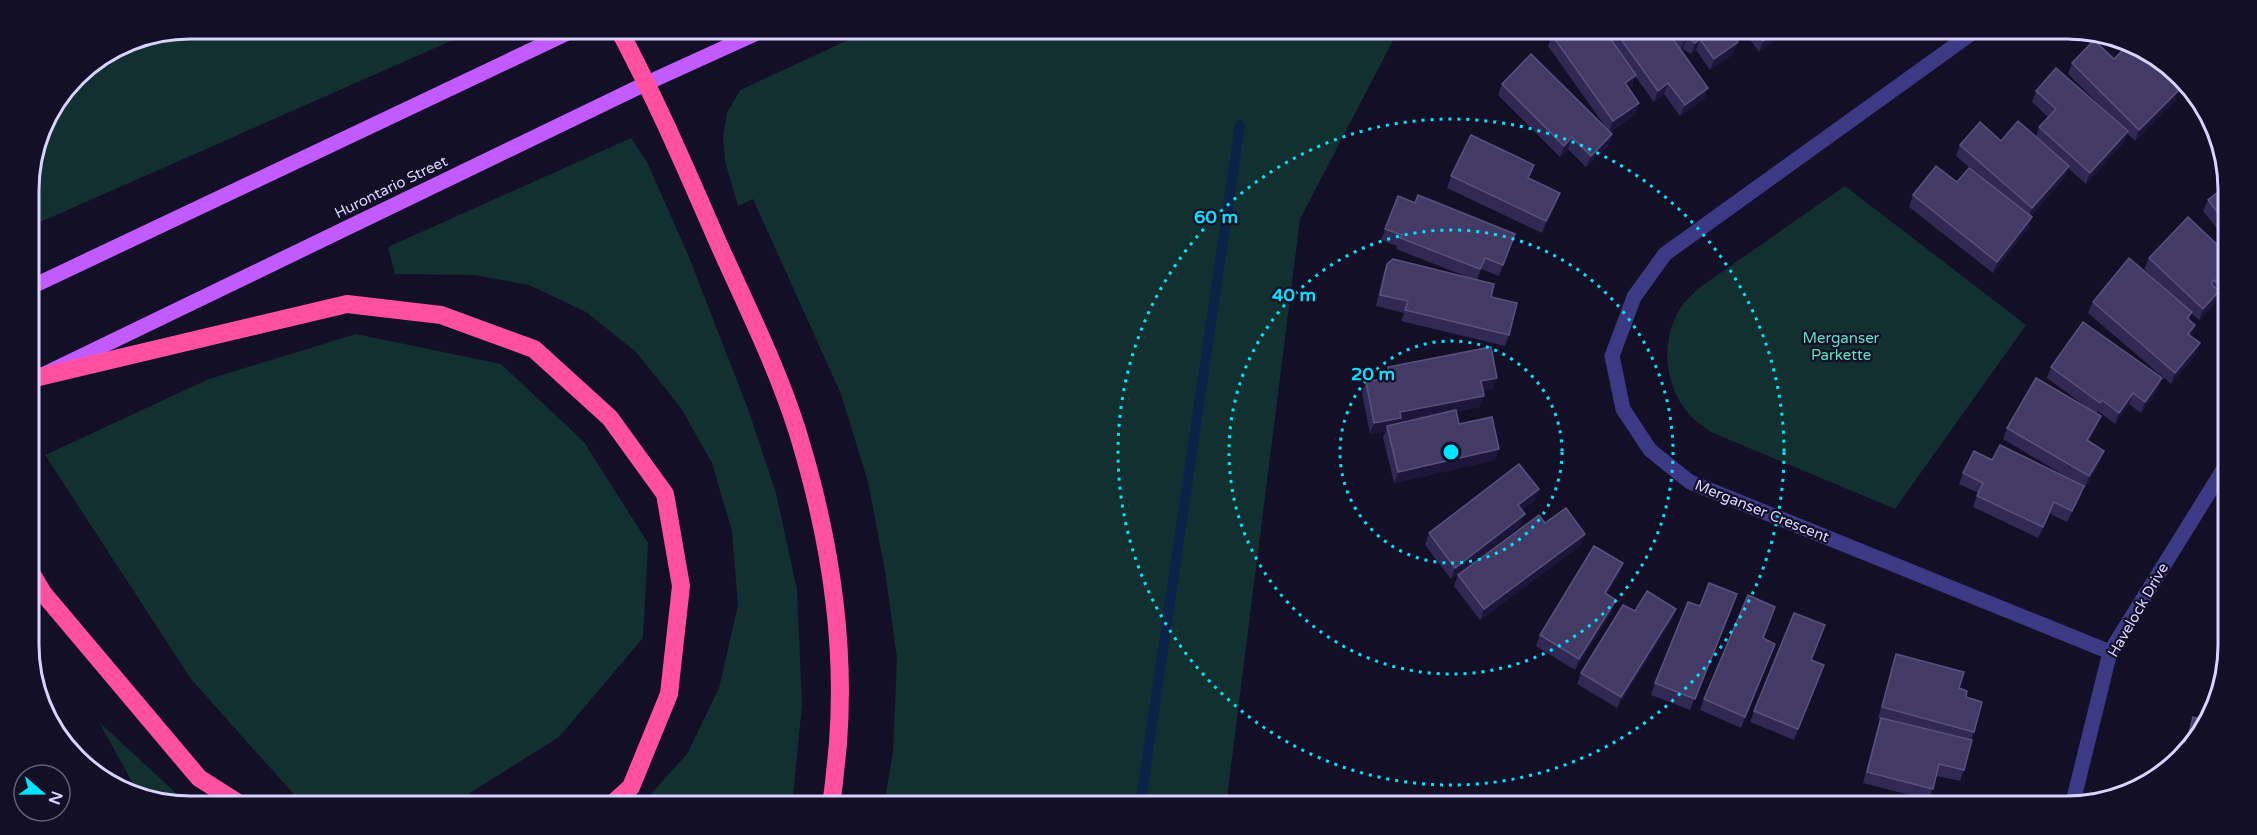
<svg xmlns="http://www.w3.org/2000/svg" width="2257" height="835" font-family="'Varela Round',sans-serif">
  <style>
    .green { fill: #12302f }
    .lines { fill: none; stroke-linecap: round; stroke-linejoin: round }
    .stream { stroke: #0c2248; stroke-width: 10 }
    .street { stroke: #3d3a85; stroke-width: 15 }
    .primary { stroke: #c25bff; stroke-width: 15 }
    .highway { stroke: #ff4fa3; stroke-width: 18 }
    .wall { fill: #312854 }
    .shaded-wall { fill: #1d163a }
    .building { fill: #433a66; stroke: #5a527e; stroke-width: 1.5 }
    .ring { fill: none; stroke: #00e5ff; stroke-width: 3; stroke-dasharray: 3 6 }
    .labels { text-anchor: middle; stroke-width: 4.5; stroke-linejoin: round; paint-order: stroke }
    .street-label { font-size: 15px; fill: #d9d4ff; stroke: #130f26 }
    .park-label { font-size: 15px; fill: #5fe0c0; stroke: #130f26 }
    .rim { fill: none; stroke: #d9d4ff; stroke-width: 3 }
    .centre { fill: #00e5ff; stroke: #130f26; stroke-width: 3 }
    .ring-label { font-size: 18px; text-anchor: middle; font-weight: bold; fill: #00e5ff; stroke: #130f26; stroke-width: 4.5; stroke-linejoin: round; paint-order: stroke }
  </style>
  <rect width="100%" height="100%" fill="#130f26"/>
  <g class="green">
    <path d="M190 29V28L478 29 29 227V179L45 119 83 69 129 41Z"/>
    <path d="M872 29H1399L1300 219 1226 806H884L893 752 897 658 885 571 868 482 841 394 753 199 738 206 725 161 723 136 727 113 740 90Z"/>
    <path d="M631 138 647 162 689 257 748 409 776 493 797 590 802 705 792 806H640L687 754 719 688 738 605 732 531 712 463 681 408 636 352 586 312 529 285 474 275 395 274 388 247Z"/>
    <path d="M1845 186 2026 325 1895 509 1711 432C1704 426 1694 421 1689 414 1664 386 1660 341 1680 309 1684 301 1693 295 1699 288Z"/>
    <path d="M356 334 501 364 584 442 648 543 643 638 559 737 449 806H345L298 799 191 679 45 455 209 379Z"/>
    <path d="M99 722 190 806 141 798Z"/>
  </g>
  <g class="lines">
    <path class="stream" d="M1140 806 1240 125"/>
    <g class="street">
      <path d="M1979 28 1665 254 1634 297 1612 356 1623 409 1650 450 1690 482 2110 652"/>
      <path d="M2072 806 2110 652 2228 462"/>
    </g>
    <g class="primary">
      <path d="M29 288 578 28"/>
      <path d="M30 381 647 83 768 28"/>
    </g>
    <g class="highway">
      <path d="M618 28C655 97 685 167 716 238 744 301 776 364 797 430 828 530 846 638 838 743 836 764 834 785 831 806"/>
      <path d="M39 377 347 304 441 315 534 349 610 418 665 494 681 586 669 694 631 787 610 806"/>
      <path d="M31 573 43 593 199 778 243 806"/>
    </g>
  </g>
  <g class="wall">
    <path d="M1561 28H1785L1783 35 1759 52 1743 30 1734 37 1733 54 1710 70 1696 50 1691 54 1683 49 1681 51 1708 88 1704 99 1680 116 1664 94 1654 102 1635 76 1632 86 1629 88 1639 103 1635 114 1610 132 1612 134 1608 146 1586 167 1568 149 1560 157 1498 95 1502 84 1607 129 1548 46 1552 35Z"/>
    <path d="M2140 51 2189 84 2196 100 2191 104 2178 91 2175 101 2135 141 2127 133 2124 142 2086 184 2068 168 2065 177 2031 216 2032 217 2028 228 1993 273 1909 207 1913 195 1957 182 1972 170 1956 156 1960 145 2036 136 2039 127 2048 117 2032 102 2036 91 2108 113 2068 74 2072 63 2114 59Z"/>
    <path d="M1451 176 1529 178 1556 204 1542 233 1447 188Z"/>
    <path d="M2227 185V241L2203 211 2208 200Z"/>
    <path d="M1398 196 1415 203 1515 234 1499 276 1481 269 1477 280 1491 297 1509 335 1505 346 1401 321 1404 313 1376 306 1383 275 1387 264 1470 278 1396 249 1397 246 1381 240Z"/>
    <path d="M2227 254V309L2216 298 2215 303 2199 320 2191 313 2189 320 2191 336 2196 354 2171 384 2088 313 2093 302 2172 295 2144 269 2149 258Z"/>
    <path d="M1388 367 1493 389 1483 391 1484 396 1479 407 1456 412 1459 424 1499 449 1495 460 1394 483 1383 437 1386 431 1370 434 1362 393 1366 382 1384 378Z"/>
    <path d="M2051 367 2162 378 2158 389 2141 413 2129 404 2115 424 2098 411 2096 414 2047 378Z"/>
    <path d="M2101 416 2096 428 2089 441 2104 451 2100 462 2085 488 2083 487 2080 497 2067 522 2050 514 2038 538 1973 507 1978 493 1959 484 1963 473 1992 460 2070 479 2003 439 2007 428Z"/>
    <path d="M1539 489 1535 500 1522 510 1521 525 1451 579 1425 545 1429 533Z"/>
    <path d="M1545 523 1581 545 1480 620 1454 586 1458 575Z"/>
    <path d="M1623 563 1619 574 1607 594 1612 611 1575 670 1536 646 1540 635Z"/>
    <path d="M1700 606H1733L1690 710 1651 695 1655 683Z"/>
    <path d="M1635 611 1672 620 1617 708 1577 684 1581 673Z"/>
    <path d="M1821 637 1811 660 1820 676 1794 740 1750 722 1754 711Z"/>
    <path d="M1763 638 1775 644 1741 728 1700 710 1704 699Z"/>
    <path d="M2228 644 2229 645 2227 654 2225 653Z"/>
    <path d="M1896 654 1959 688 1966 697 1974 732 1971 740 1964 770 1960 781 1936 776 1929 800 1863 783 1877 729 1880 719H1878L1892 665Z"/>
    <path d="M2193 717 2203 720 2185 746 2189 728Z"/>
  </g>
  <g class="shaded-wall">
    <path d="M1736 28H1744L1743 30 1733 38Z"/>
    <path d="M1781 28H1785L1783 35 1759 52 1763 41Z"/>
    <path d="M1687 37 1683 49 1680 52 1684 40Z"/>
    <path d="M1700 39 1696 50 1691 54 1695 43Z"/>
    <path d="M1738 42 1733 54 1710 70 1714 59Z"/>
    <path d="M1636 75 1632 86 1621 94 1625 83Z"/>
    <path d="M1668 83 1664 94 1654 102 1658 91Z"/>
    <path d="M1708 88 1704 99 1680 116 1685 105Z"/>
    <path d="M2179 90 2175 101 2135 141 2139 130Z"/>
    <path d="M2194 96 2196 100 2191 104Z"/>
    <path d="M1639 103 1635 114 1609 132 1613 121Z"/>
    <path d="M2128 131 2124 142 2086 184 2090 173Z"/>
    <path d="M1612 134 1608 146 1586 167 1591 156Z"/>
    <path d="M1572 137 1568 149 1560 157 1564 146Z"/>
    <path d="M2069 166 2065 177 2028 219 2032 208Z"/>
    <path d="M1560 193 1556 204 1542 233 1546 221Z"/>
    <path d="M2032 217 2028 228 1993 273 1997 262Z"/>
    <path d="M2219 291 2215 303 2199 320 2203 309Z"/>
    <path d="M2195 325 2191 336 2188 334Z"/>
    <path d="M2200 343 2196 354 2171 384 2175 373Z"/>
    <path d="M1497 378 1493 389 1477 393 1481 381Z"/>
    <path d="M2162 378 2158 389 2141 413 2145 402Z"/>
    <path d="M2133 393 2129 404 2115 424 2119 413Z"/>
    <path d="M1484 396 1479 407 1399 423 1397 429 1387 426 1386 431 1370 434 1374 423 1400 412Z"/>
    <path d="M2101 416 2096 428 2083 451 2087 440Z"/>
    <path d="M1499 449 1495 460 1394 483 1398 472Z"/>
    <path d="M2104 451 2100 462 2085 488 2089 476Z"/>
    <path d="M2084 486 2080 497 2067 522 2072 511Z"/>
    <path d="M1539 489 1535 500 1514 516 1518 505Z"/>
    <path d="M2054 502 2050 514 2038 538 2043 527Z"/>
    <path d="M1525 514 1521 525 1451 579 1455 568Z"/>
    <path d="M1585 534 1581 545 1480 620 1484 609Z"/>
    <path d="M1623 563 1619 574 1601 604 1605 593Z"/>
    <path d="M1616 600 1612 611 1575 670 1579 659Z"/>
    <path d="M1676 609 1672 620 1617 708 1621 697Z"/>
  </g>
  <g class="building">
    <path d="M1561 28H1603L1636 75 1625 83 1639 103 1613 121 1552 35Z"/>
    <path d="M1613 28H1665L1708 88 1685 105 1668 83 1658 91Z"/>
    <path d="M1675 28H1728L1738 42 1714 59 1700 39 1695 43 1687 37 1684 40Z"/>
    <path d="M1754 28H1781L1763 41Z"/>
    <path d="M2094 40 2114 59 2129 44 2139 51 2179 90 2139 130 2072 63Z"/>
    <path d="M1531 54 1612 134 1591 156 1572 137 1564 146 1502 84Z"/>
    <path d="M2056 68 2128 131 2090 173 2039 127 2056 109 2036 91Z"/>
    <path d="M2018 121 2069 166 2032 208 1960 145 1980 122 2001 141Z"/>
    <path d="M1471 135 1534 165 1528 178 1560 193 1546 221 1451 176Z"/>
    <path d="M1936 166 1957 182 1969 168 2032 217 1997 262 1913 195Z"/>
    <path d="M2227 185V225L2208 200Z"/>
    <path d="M1418 195 1515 234 1503 265 1485 258 1480 269 1400 238 1402 235 1385 229 1398 196 1415 203Z"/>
    <path d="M2188 217 2227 254V293L2214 280 2211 284 2219 291 2203 309 2149 258Z"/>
    <path d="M2129 258 2192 312 2187 318 2195 325 2188 334 2200 343 2175 373 2093 302Z"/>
    <path d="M1393 259 1494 284 1491 297 1517 303 1509 335 1405 310 1408 301 1380 295 1387 264Z"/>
    <path d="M2083 322 2162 378 2145 402 2133 393 2119 413 2102 400 2100 403 2051 367Z"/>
    <path d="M1491 347 1497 378 1481 381 1484 396 1400 412 1401 418 1374 423 1366 382 1390 377 1388 367Z"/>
    <path d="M2036 378 2101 416 2087 440 2104 451 2089 476 2007 428Z"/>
    <path d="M1456 410 1459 424 1492 417 1499 449 1398 472 1387 426Z"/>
    <path d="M2000 445 2084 486 2072 511 2054 502 2043 527 1977 496 1983 483 1963 473 1974 451 1992 460Z"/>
    <path d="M1519 464 1539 489 1518 505 1525 514 1455 568 1429 533Z"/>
    <path d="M1566 508 1585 534 1484 609 1458 575 1539 515 1545 523Z"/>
    <path d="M1594 546 1623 563 1605 593 1616 600 1579 659 1540 635Z"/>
    <path d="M1709 583 1737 594 1695 699 1655 683 1688 602 1700 606Z"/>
    <path d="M1647 591 1676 609 1621 697 1581 673 1623 605 1635 611Z"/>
    <path d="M1748 595 1775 607 1763 638 1775 644 1745 717 1704 699Z"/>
    <path d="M1794 613 1825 625 1811 660 1824 665 1798 729 1754 711Z"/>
    <path d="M1896 654 1964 672 1959 688 1967 691 1966 697 1982 702 1974 732 1882 707Z"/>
    <path d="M2193 717 2203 720 2187 743Z"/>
    <path d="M1881 718 1972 740 1964 770 1939 764 1933 789 1867 772Z"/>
    <path d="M1882 797 1931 802 1930 806H1881Z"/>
  </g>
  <g class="ring">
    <circle cx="1451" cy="452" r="111"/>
    <circle cx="1451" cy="452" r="222"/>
    <circle cx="1451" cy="452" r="333"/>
  </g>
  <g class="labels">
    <g class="street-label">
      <text transform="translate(391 187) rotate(-26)" y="5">Hurontario Street</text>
      <text transform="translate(1762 511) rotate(22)" y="5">Merganser Crescent</text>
      <text transform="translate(2138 610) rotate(-60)" y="5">Havelock Drive</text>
    </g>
    <g class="park-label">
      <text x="1841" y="343">Merganser<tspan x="1841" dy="17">Parkette</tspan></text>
    </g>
  </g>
  <path d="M0 0H2257V835H0ZM190 39H2067A151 151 0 0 1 2218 190V645A151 151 0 0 1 2067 796H190A151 151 0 0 1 39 645V190A151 151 0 0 1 190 39Z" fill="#130f26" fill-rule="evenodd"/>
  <path class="rim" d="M190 39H2067A151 151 0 0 1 2218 190V645A151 151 0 0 1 2067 796H190A151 151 0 0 1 39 645V190A151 151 0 0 1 190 39Z"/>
  <circle cx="1451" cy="452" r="9" class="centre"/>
  <g class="ring-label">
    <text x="1216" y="223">60 m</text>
    <text x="1294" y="301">40 m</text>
    <text x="1373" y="380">20 m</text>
  </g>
  <g transform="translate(42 793) rotate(110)"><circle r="28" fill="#130f26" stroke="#625e7d" stroke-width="1.5"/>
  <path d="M0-4.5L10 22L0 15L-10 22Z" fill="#00e5ff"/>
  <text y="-9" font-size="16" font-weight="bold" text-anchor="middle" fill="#d9d4ff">N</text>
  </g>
</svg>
